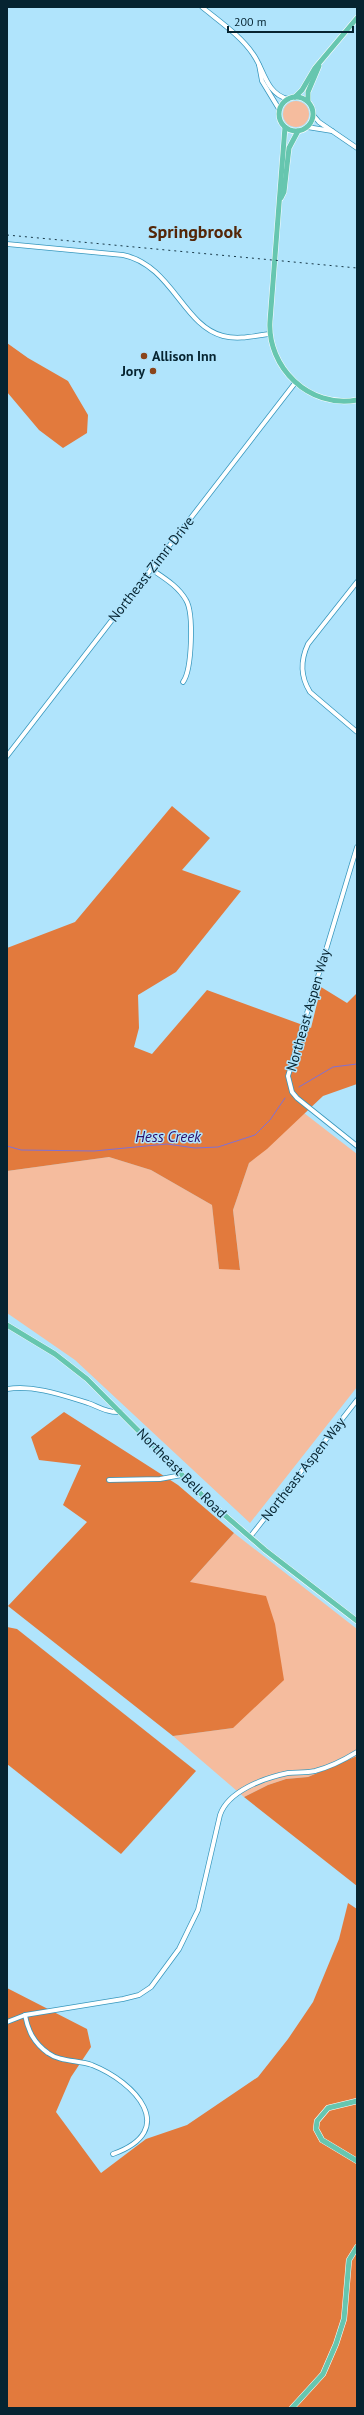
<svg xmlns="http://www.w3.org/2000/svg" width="364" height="2415" font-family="'PT Sans',sans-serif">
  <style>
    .green { fill: #f5bc9e }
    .forest { fill: #e27a3d }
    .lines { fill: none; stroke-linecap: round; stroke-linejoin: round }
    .stream { stroke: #8070d4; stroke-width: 1 }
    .minor-casing { stroke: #3797bd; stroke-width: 5.5 }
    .major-casing { stroke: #fff; stroke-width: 6 }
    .minor { stroke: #fff; stroke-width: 4 }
    .major { stroke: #66c6af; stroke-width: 5 }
    .rail { stroke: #183847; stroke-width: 1; stroke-dasharray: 2 4; stroke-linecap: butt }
    .poi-dot { fill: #8a451b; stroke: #b0e4fc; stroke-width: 1.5 }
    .labels { text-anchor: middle; stroke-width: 3; stroke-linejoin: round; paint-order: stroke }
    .poi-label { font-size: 14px; font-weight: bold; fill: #062431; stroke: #b0e4fc; text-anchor: start }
    .street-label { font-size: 14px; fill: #062431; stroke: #b0e4fc }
    .water-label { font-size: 15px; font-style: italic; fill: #2c0c69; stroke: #b0e4fc }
    .district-label { font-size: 18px; font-weight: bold; fill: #542608; stroke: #b0e4fc }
  </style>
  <rect width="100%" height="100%" fill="#b0e4fc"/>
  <g class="green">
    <circle cx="296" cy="114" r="13"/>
    <path d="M304 1113 357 1154V1387L250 1523 75 1360 7 1313V1171L109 1157 151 1170 212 1205 219 1269H240L233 1210 249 1163Z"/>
    <path d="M234 1533 357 1629V1756L308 1777 286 1779 268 1785 244 1797 173 1736 233 1728 190 1582Z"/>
  </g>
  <g class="forest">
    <path d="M7 343 28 358 68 381 88 415 87 433 63 448 39 430 7 392Z"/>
    <path d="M172 806 210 838 182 870 241 891 176 972 138 995 139 1028 134 1047 152 1054 207 990 311 1028 321 987 347 1003 357 993V1084L323 1096 267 1149 249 1163 233 1210 240 1270 219 1269 212 1205 151 1170 109 1157 7 1171V948L75 922Z"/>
    <path d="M64 1412 178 1485 234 1533 190 1582 266 1596 275 1624 284 1680 233 1728 173 1736 8 1606 87 1522 63 1505 81 1465 39 1460 31 1437Z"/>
    <path d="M7 1627 17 1629 196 1771 121 1854 7 1764Z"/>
    <path d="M357 1756V1886L244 1797 268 1785 286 1779 308 1777Z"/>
    <path d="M348 1903 357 1909V2408H7V1988L87 2029 91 2047 71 2077 56 2112 101 2173 146 2139 187 2125 258 2077 288 2039 313 2002 339 1939Z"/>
  </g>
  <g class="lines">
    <g class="stream">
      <path d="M299 1087 333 1067 357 1064"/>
      <path d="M7 1146 21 1150 94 1151 167 1144 195 1148 218 1147 255 1135 270 1120 285 1098"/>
    </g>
    <defs>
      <g id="minor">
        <path d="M202 7C219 21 241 36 253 54 264 69 266 94 288 99"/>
        <path d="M259 65 262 81 279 109"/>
        <path d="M313 115 319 122 357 148"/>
        <path d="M307 127 332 131"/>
        <path d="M7 244 123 255C172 265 183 326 223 336 238 340 254 336 269 334"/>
        <path d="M151 569C164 578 178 586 186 600 194 613 192 670 183 682"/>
        <path d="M357 582 308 644C300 661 300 676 310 692L357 732"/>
        <path d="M7 756 295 383"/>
        <path d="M357 847 288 1076 292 1092 297 1098 357 1146"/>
        <path d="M7 1389C35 1385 62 1395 88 1403 99 1407 108 1413 120 1412"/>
        <path d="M109 1480 160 1479 182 1475"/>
        <path d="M250 1537 357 1400"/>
        <path d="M25 2015C28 2031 34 2043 48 2053 60 2062 78 2060 92 2065 135 2082 180 2130 113 2154"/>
        <path d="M7 2022 25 2015 123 1999 139 1995 151 1987 179 1949 198 1910 220 1815C228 1791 264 1778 288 1773 297 1772 306 1773 315 1771 330 1767 344 1760 357 1752"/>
      </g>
      <g id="major">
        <circle cx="296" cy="114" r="17"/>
        <path d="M295 97 302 90 315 68 357 18"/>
        <path d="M308 101V92L319 66"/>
        <path d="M285 127 270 321C267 367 309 409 357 400"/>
        <path d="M281 198 284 192 289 148 298 131"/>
        <path d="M7 1325 55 1354 87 1379 206 1499 265 1550 357 1621"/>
        <path d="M357 2101 328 2108 317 2121 316 2129 322 2140 357 2161"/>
        <path d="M292 2408 323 2374 336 2344 344 2319 349 2260 357 2247"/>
      </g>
    </defs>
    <use href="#minor" class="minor-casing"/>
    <use href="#major" class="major-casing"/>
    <use href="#minor" class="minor"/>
    <use href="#major" class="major"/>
    <path class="rail" d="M7 235 357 268"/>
  </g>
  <g class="poi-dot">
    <circle cx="144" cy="356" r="4"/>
    <circle cx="153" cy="371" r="4"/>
  </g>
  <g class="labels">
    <g class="poi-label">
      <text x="152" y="361">Allison Inn</text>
      <text x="145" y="376" text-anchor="end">Jory</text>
    </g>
    <g class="street-label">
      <text transform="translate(151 569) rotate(-52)" y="5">Northeast Zimri Drive</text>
      <text transform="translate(308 1010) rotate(-74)" y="5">Northeast Aspen Way</text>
      <text transform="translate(303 1469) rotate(-52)" y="5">Northeast Aspen Way</text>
      <text transform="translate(182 1473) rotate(45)" y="5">Northeast Bell Road</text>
    </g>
    <g class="water-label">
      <text x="168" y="1142">Hess Creek</text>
    </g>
    <g class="district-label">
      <text x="195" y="238">Springbrook</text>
    </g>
  </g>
  <rect width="364" height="2415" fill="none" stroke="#062431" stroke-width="16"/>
  <path d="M228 26v6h125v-6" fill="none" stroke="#062431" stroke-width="2"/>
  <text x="234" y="26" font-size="12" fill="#062431" stroke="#b0e4fc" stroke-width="3" paint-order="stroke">200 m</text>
</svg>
